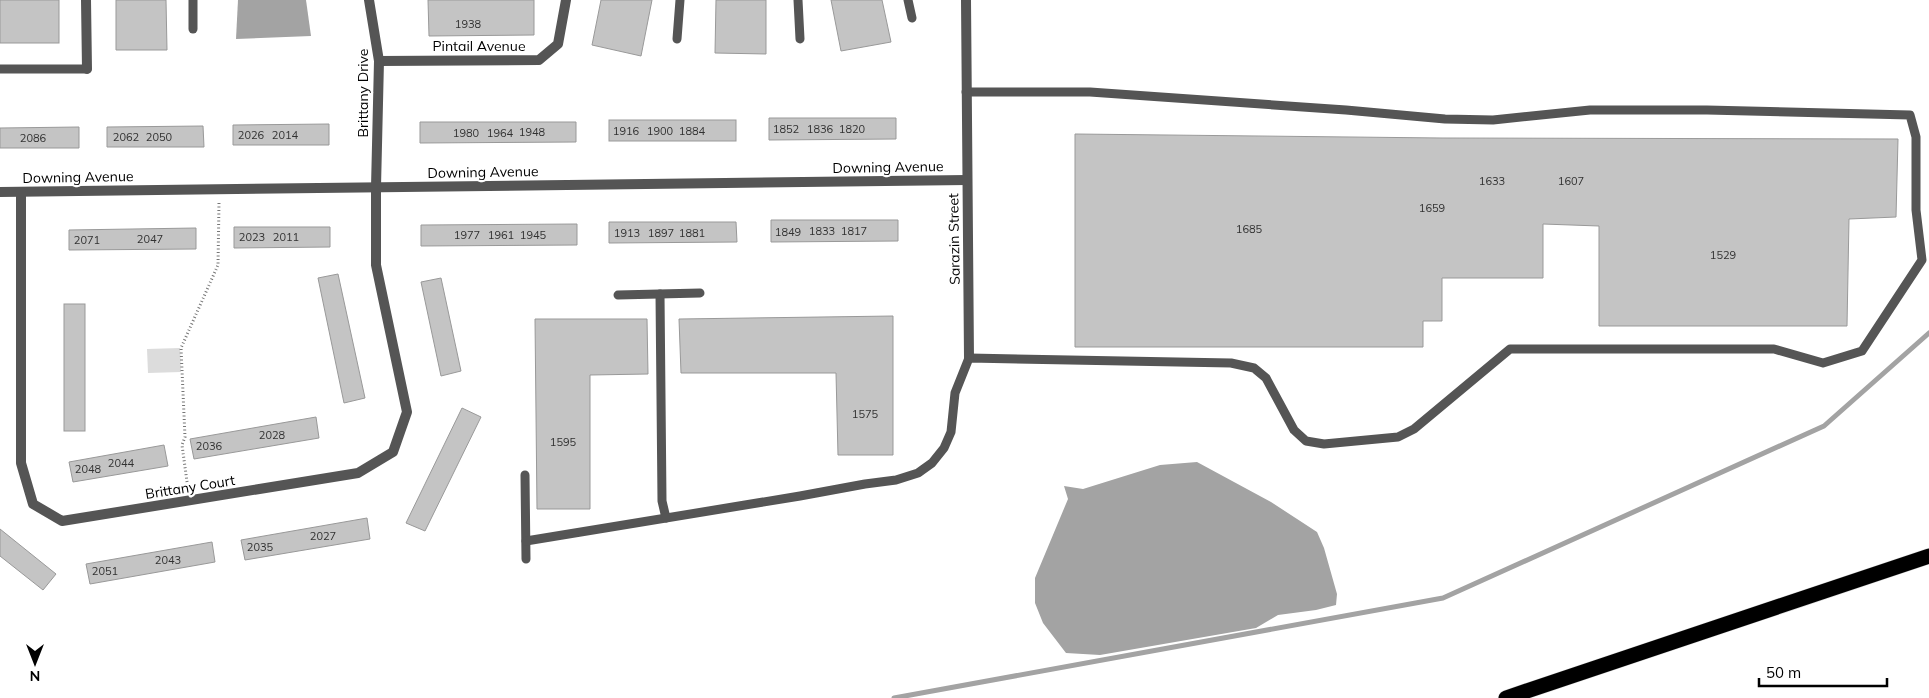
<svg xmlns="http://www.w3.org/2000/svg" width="1929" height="698" font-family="Mulish,sans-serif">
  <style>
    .green { fill: #dcdcdc }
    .water { fill: #a3a3a3 }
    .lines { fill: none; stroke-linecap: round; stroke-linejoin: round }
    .stream { stroke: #a3a3a3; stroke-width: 5 }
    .building { fill: #c4c4c4; stroke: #999 }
    .motorway-casing { stroke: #dbdbdb; stroke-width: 16 }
    .path { stroke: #777; stroke-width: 3; stroke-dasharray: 1 2.5; stroke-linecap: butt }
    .service { stroke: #555; stroke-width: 9 }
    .minor { stroke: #555; stroke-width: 10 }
    .motorway { stroke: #000; stroke-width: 15 }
    .labels { text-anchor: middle; stroke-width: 4.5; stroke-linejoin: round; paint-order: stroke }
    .number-label { font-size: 11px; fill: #313131 }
    .street-label { font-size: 14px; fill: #000; stroke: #fff }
  </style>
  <rect width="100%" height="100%" fill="#fff"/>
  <path class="green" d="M180 348 181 372 148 373 147 349Z"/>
  <g class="water">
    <path d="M238 0H306L311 36 236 39Z"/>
    <path d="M1197 462 1271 502 1317 532 1324 548 1337 594 1336 605 1316 610 1278 615 1256 628 1100 655 1066 653 1043 623 1035 603V578L1068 499 1064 486 1083 489 1160 465Z"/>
  </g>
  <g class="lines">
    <path class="stream" d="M894 698 1443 598 1824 426 1929 333"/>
  </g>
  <g class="building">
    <rect x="0" y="0" width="59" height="43"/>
    <path d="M116 0H166L167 50H116Z"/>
    <path d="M428 0H534V35L429 36Z"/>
    <path d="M601 0H652L641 56 592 45Z"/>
    <path d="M716 0H766V54L715 53Z"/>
    <path d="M831 0H882L891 42 841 51Z"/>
    <path d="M769 118H896V139L769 140Z"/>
    <rect x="609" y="120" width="127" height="21"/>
    <path d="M420 122H576V142L420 143Z"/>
    <path d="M329 124V145H233V125Z"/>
    <path d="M203 126 204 147H107V127Z"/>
    <path d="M79 127V148H0V128Z"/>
    <path d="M1075 134 1442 138 1898 139 1896 217 1849 219 1847 326H1599V226L1543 224V278H1442V321H1423V347H1075Z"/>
    <path d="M771 220H898V241L771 242Z"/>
    <path d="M609 222H736L737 242 609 243Z"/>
    <path d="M577 224V245L421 246V225Z"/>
    <path d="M234 227H330V247L234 248Z"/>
    <path d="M196 228V249L69 250V230Z"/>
    <path d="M338 274 365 398 344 403 318 278Z"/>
    <path d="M441 278 461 371 441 376 421 282Z"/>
    <rect x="64" y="304" width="21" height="127"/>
    <path d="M893 316V455H838L836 373H681L679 319Z"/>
    <path d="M535 319H647L648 374 590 375V509H537Z"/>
    <path d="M462 408 481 417 425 531 406 523Z"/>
    <path d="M316 417 319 438 194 459 190 439Z"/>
    <path d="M164 445 168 466 73 482 69 462Z"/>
    <path d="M367 518 370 539 245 560 241 540Z"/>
    <path d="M0 529 56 574 43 590 0 556Z"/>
    <path d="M212 542 215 562 90 584 86 564Z"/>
  </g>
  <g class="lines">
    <defs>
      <path id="motorway" d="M1506 698 1929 556"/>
    </defs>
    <use href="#motorway" class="motorway-casing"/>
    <path class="path" d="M188 489 182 445 185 437 181 348 218 265 219 202"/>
    <g class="service">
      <path d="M193 0V29"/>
      <path d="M798 0 800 39"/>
      <path d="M908 0 912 18"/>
      <path d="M677 39 680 0"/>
      <path d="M0 69H87"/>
      <path d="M660 294 662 501 666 518"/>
      <path d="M618 295 700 293"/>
      <path d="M525 475 526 559"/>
      <path d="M526 541 800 496 865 484 896 480 918 473 932 463 944 448 951 432 955 393 969 358 1231 363 1254 368 1266 378 1294 430 1306 441 1324 444 1398 437 1414 429 1510 349H1774L1823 363 1862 351 1922 260 1916 210V137L1910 115 1707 110H1590L1493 120 1445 119 1346 110 1090 92H966"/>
    </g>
    <g class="minor">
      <path d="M86 0 87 69"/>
      <path d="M966 0 969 358"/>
      <path d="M379 61 539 60 558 44 566 0"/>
      <path d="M0 192 967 180"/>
      <path d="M21 192V463L33 504 62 521 358 473 393 452 407 412 376 265V187L379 61 369 0"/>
    </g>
    <use href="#motorway" class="motorway"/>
  </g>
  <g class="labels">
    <g class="number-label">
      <text x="468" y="28">1938</text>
      <text x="786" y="133">1852</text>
      <text x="820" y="133">1836</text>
      <text x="852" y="133">1820</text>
      <text x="626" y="135">1916</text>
      <text x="660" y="135">1900</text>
      <text x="692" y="135">1884</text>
      <text x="532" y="136">1948</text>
      <text x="466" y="137">1980</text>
      <text x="500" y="137">1964</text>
      <text x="251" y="139">2026</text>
      <text x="285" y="139">2014</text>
      <text x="126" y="141">2062</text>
      <text x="159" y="141">2050</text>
      <text x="33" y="142">2086</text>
      <text x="1492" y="185">1633</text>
      <text x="1571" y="185">1607</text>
      <text x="1432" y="212">1659</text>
      <text x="1249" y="233">1685</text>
      <text x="822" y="235">1833</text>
      <text x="854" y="235">1817</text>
      <text x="788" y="236">1849</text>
      <text x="627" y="237">1913</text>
      <text x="661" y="237">1897</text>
      <text x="692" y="237">1881</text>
      <text x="467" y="239">1977</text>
      <text x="501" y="239">1961</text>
      <text x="533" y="239">1945</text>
      <text x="252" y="241">2023</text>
      <text x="286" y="241">2011</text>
      <text x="150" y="243">2047</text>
      <text x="87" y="244">2071</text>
      <text x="1723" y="259">1529</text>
      <text x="865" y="418">1575</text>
      <text x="272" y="439">2028</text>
      <text x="563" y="446">1595</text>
      <text x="209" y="450">2036</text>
      <text x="121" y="467">2044</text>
      <text x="88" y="473">2048</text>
      <text x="323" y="540">2027</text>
      <text x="260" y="551">2035</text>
      <text x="168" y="564">2043</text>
      <text x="105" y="575">2051</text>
    </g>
    <g class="street-label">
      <text x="479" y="51">Pintail Avenue</text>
      <text transform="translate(363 93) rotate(-90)" y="5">Brittany Drive</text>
      <text transform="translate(888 167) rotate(-1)" y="5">Downing Avenue</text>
      <text transform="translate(483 172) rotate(-1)" y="5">Downing Avenue</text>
      <text transform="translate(78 177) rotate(-1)" y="5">Downing Avenue</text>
      <text transform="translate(954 239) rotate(-91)" y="5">Sarazin Street</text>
      <text transform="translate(190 487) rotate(-9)" y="5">Brittany Court</text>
    </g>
  </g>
  <g transform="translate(35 663) rotate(180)" stroke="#ffffff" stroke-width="4" paint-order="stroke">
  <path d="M0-4L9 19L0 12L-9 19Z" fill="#000000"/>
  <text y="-8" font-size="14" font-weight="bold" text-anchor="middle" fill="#000000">N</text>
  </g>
  <path d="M1759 678v8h128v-8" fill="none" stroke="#000000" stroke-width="2.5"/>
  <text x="1766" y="678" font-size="15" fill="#000000" stroke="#ffffff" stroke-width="4" paint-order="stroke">50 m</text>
</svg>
